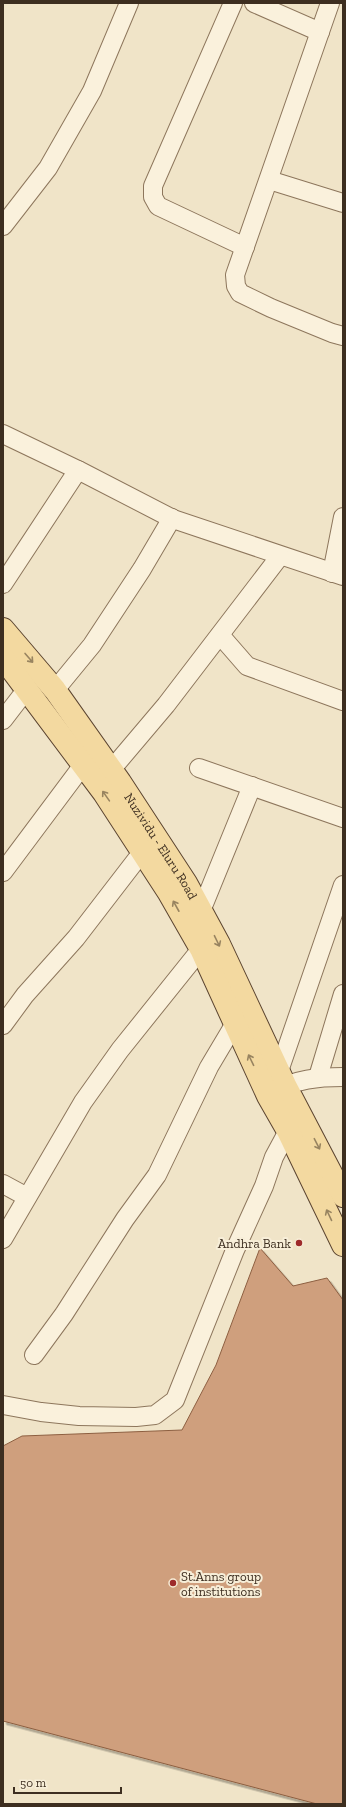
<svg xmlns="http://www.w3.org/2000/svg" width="346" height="1807" font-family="'Zilla Slab',serif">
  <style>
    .building { fill: #cf9f7d; stroke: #8d5f41; filter: url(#shadow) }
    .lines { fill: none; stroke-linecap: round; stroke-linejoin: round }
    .minor-casing { stroke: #8d765c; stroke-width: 20 }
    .major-casing { stroke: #5b4430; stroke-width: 24 }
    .minor { stroke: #faf1dc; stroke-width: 18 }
    .major { stroke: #f3d9a0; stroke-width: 22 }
    .oneway { stroke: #988460 }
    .poi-dot { fill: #9e2a2b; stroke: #f7eed8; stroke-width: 1.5 }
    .labels { text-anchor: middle; stroke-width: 4; stroke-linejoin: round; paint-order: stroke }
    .street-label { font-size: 13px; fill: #3d2e20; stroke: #f7eed8 }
    .poi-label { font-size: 13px; fill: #3d2e20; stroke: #f7eed8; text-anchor: end }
  </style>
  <defs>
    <filter id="shadow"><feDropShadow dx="3.5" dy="3.5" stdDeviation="0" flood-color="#0004"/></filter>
  </defs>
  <rect width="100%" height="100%" fill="#f0e4c8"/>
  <path class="building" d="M260 1248 293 1286 327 1278 343 1300V1804H317L3 1721V1446L22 1436 182 1430 216 1365Z"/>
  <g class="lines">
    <defs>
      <g id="minor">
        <path d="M233 3 153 186V197L158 206 245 247"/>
        <path d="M254 3 320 32"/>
        <path d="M330 3 235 275 236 286 240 293 271 308 332 333 343 336"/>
        <path d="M269 180 343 203"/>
        <path d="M3 226 48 168 92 91 129 3"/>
        <path d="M3 434 78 470 173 519 343 576"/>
        <path d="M332 573 343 517"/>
        <path d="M3 584 78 470"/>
        <path d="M220 635 247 666 343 701"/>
        <path d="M55 690 92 645 142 569 172 518"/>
        <path d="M3 720 26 690"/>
        <path d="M199 768 343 818"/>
        <path d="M111 770 166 705 280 556"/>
        <path d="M3 872 83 765"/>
        <path d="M201 911 252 786"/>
        <path d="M3 1025 25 995 76 938 143 851"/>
        <path d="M279 1071 343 885"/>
        <path d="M318 1077 343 994"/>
        <path d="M273 1092C295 1079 319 1077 343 1077"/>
        <path d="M3 1184 27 1197"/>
        <path d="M3 1239 83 1102 120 1050 201 949"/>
        <path d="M34 1355 64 1314 125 1219 157 1175 209 1067 234 1025"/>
        <path d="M3 1405 41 1412 79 1416 136 1417 155 1415 175 1400 235 1250 264 1186 274 1157 288 1131 298 1126"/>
      </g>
      <g id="major">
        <path id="s1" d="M3 629 55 690 120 782 186 883 219 944 285 1085 343 1196"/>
        <path d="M3 658 104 793 169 893 201 949 268 1096 288 1131 343 1245"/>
      </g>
    </defs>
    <use href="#minor" class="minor-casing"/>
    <use href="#major" class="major-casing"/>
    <use href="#minor" class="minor"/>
    <use href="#major" class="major"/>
  </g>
  <defs><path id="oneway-shaft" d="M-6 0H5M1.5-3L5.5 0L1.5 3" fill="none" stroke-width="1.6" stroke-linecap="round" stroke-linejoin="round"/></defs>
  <g class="oneway">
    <use href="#oneway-shaft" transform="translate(29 658) rotate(49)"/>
    <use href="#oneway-shaft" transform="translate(106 796) rotate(-125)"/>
    <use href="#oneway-shaft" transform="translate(176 906) rotate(-119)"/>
    <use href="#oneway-shaft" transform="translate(217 941) rotate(64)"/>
    <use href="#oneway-shaft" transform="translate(251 1060) rotate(-116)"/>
    <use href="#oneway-shaft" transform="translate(317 1144) rotate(63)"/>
    <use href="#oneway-shaft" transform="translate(329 1215) rotate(-115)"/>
  </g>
  <g class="poi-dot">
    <circle cx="299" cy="1243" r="4"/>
    <circle cx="173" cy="1583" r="4"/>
  </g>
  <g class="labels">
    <g class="street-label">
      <text dy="5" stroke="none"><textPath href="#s1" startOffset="269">Nuzividu - Eluru Road</textPath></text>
    </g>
    <g class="poi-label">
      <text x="291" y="1248">Andhra Bank</text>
      <text x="181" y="1581" text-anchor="start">St.Anns group<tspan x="181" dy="15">of institutions</tspan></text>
    </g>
  </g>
  <rect width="346" height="1807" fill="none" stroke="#3d2e20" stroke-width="8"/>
  <path d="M14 1787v6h107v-6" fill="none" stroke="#3d2e20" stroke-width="2"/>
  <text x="20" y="1787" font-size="12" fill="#3d2e20" stroke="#f7eed8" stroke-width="3" paint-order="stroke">50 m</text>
</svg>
